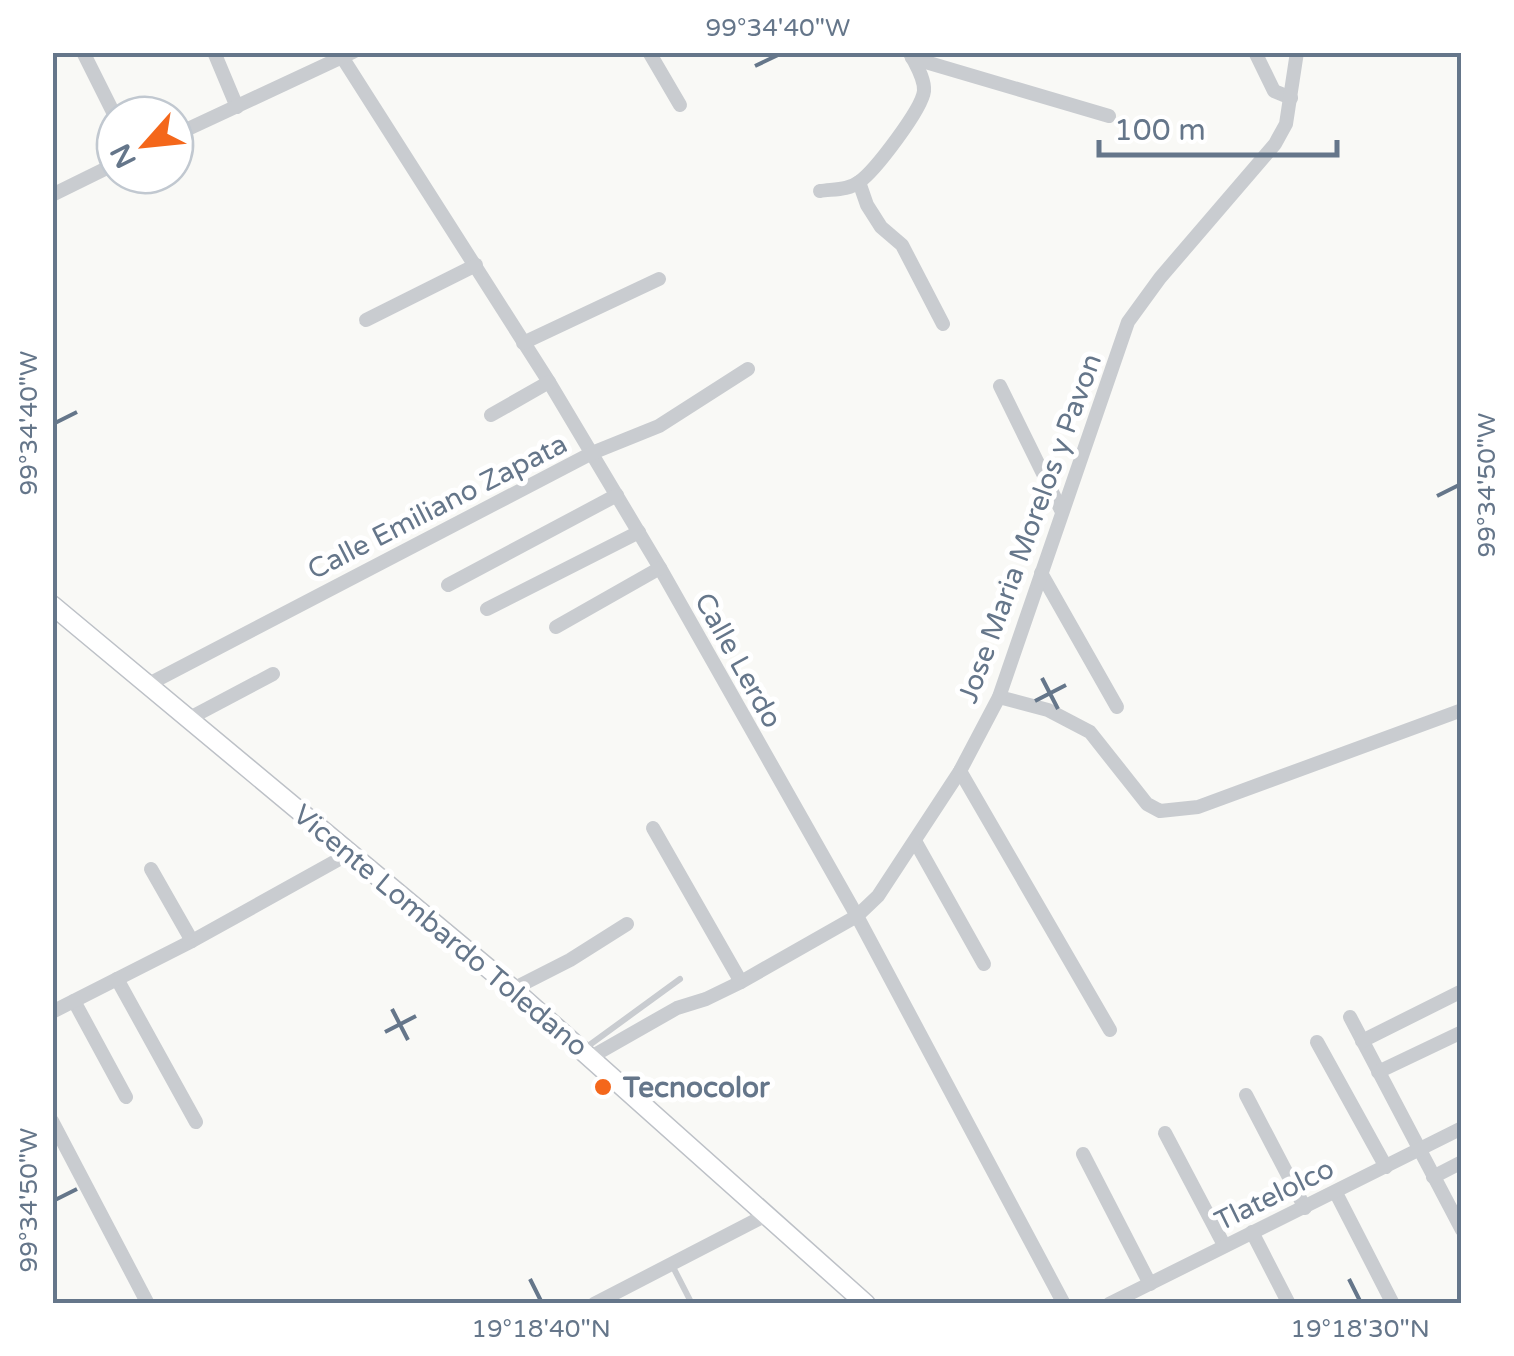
<svg xmlns="http://www.w3.org/2000/svg" width="1514" height="1356" font-family="'Varela Round',sans-serif">
  <style>
    .lines { fill: none; stroke-linecap: round; stroke-linejoin: round }
    .secondary-casing { stroke: #bdc1c7; stroke-width: 21 }
    .service { stroke: #c9ccd0; stroke-width: 6 }
    .minor { stroke: #c9ccd0; stroke-width: 14 }
    .secondary { stroke: #fff; stroke-width: 18 }
    .ticks { fill: none; stroke: #65768a; stroke-width: 4 }
    .poi-dot { fill: #f4671b; stroke: #fff; stroke-width: 4 }
    .labels { text-anchor: middle; stroke-width: 10; stroke-linejoin: round; paint-order: stroke }
    .street-label { font-size: 28px; fill: #65768a; stroke: #fff }
    .poi-label { font-size: 28px; font-weight: bold; fill: #65768a; stroke: #fff; text-anchor: start }
    .neatline { fill: none; stroke: #65768a; stroke-width: 4 }
    .ticks-label { font-size: 25px; text-anchor: middle; fill: #65768a }
  </style>
  <rect width="100%" height="100%" fill="#f9f9f6"/>
  <g class="lines">
    <defs>
      <path id="secondary" d="M52 605 513 989 866 1304"/>
    </defs>
    <use href="#secondary" class="secondary-casing"/>
    <g class="service">
      <path d="M584 1049 680 979"/>
      <path d="M672 1265 692 1304"/>
    </g>
    <g class="minor">
      <path d="M83 52 115 116"/>
      <path d="M214 52 237 107"/>
      <path d="M649 52 680 105"/>
      <path d="M1255 52 1274 91 1291 98"/>
      <path d="M342 57 549 382 660 568 857 916 1064 1304"/>
      <path d="M912 58 1109 116"/>
      <path d="M175 135 353 52"/>
      <path d="M859 182 867 205 881 227 902 245 943 324"/>
      <path d="M820 191C833 189 849 190 859 182 875 171 922 109 924 91 925 78 915 64 910 53"/>
      <path d="M52 195 115 164"/>
      <path d="M366 320 476 265"/>
      <path d="M523 343 659 279"/>
      <path d="M1000 386 1061 510"/>
      <path d="M491 415 549 382"/>
      <path d="M1041 573 1117 707"/>
      <path d="M448 585 617 495"/>
      <path d="M487 609 639 532"/>
      <path d="M556 627 660 568"/>
      <path d="M147 685 592 453 659 426 748 369"/>
      <path d="M999 697 1048 710 1090 732 1147 804 1160 811 1198 807 1462 710"/>
      <path d="M188 719 273 674"/>
      <path d="M960 771 1110 1030"/>
      <path d="M653 828 741 982"/>
      <path d="M915 841 984 964"/>
      <path d="M151 869 192 941"/>
      <path d="M117 979 196 1122"/>
      <path d="M513 989 570 960 627 924"/>
      <path d="M74 1001 126 1097"/>
      <path d="M52 1012 192 941 352 852"/>
      <path d="M1350 1017 1462 1230"/>
      <path d="M1362 1041 1462 991"/>
      <path d="M1317 1042 1386 1167"/>
      <path d="M591 1057 677 1008 706 999 741 982 857 916 878 896 960 771 999 697 1128 322 1160 278 1275 144 1286 124 1297 52"/>
      <path d="M1378 1072 1462 1032"/>
      <path d="M1246 1095 1305 1208"/>
      <path d="M52 1121 148 1304"/>
      <path d="M1165 1133 1224 1245"/>
      <path d="M1083 1154 1150 1284"/>
      <path d="M1433 1177 1462 1162"/>
      <path d="M1336 1193 1393 1304"/>
      <path d="M1252 1232 1289 1304"/>
      <path d="M594 1304 766 1215"/>
      <path d="M1109 1304 1462 1128"/>
    </g>
    <use href="#secondary" class="secondary"/>
  </g>
  <path class="ticks" d="M755 66 778 55M55 423 77 412M1437 496 1459 485M1042 678 1058 709M1035 701 1066 685M392 1009 408 1040M385 1032 416 1016M55 1200 77 1189M530 1279 541 1301M1349 1279 1360 1301"/>
  <circle class="poi-dot" cx="603" cy="1087" r="10"/>
  <g class="labels">
    <g class="street-label">
      <text transform="translate(437 506) rotate(-27)" y="10">Calle Emiliano Zapata</text>
      <text transform="translate(1029 528) rotate(-70)" y="10">Jose Maria Morelos y Pavon</text>
      <text transform="translate(739 660) rotate(61)" y="10">Calle Lerdo</text>
      <text transform="translate(441 930) rotate(40)" y="10">Vicente Lombardo Toledano</text>
      <text transform="translate(1274 1194) rotate(-26)" y="10">Tlatelolco</text>
    </g>
    <g class="poi-label">
      <text x="623" y="1097">Tecnocolor</text>
    </g>
  </g>
  <rect width="1514" height="1356" fill="none" stroke="#ffffff" stroke-width="110"/>
  <g transform="translate(145 145) rotate(243)"><circle r="48" fill="#ffffff" stroke="#c1c8d0" stroke-width="2.5"/>
  <path d="M0-8L18 38L0 25L-18 38Z" fill="#f4671b"/>
  <text y="-15" font-size="28" font-weight="bold" text-anchor="middle" fill="#65768a">N</text>
  </g>
  <path d="M1099 140v15h238v-15" fill="none" stroke="#65768a" stroke-width="5"/>
  <text x="1114" y="140" font-size="30" fill="#65768a" stroke="#ffffff" stroke-width="8" paint-order="stroke">100 m</text>
  <rect x="55" y="55" width="1404" height="1246" class="neatline"/>
  <g class="ticks-label">
    <text x="778" y="36">99°34'40"W</text>
    <text transform="translate(28 423) rotate(-90)" y="9">99°34'40"W</text>
    <text transform="translate(1486 485) rotate(-90)" y="9">99°34'50"W</text>
    <text transform="translate(28 1200) rotate(-90)" y="9">99°34'50"W</text>
    <text x="541" y="1337">19°18'40"N</text>
    <text x="1360" y="1337">19°18'30"N</text>
  </g>
</svg>
